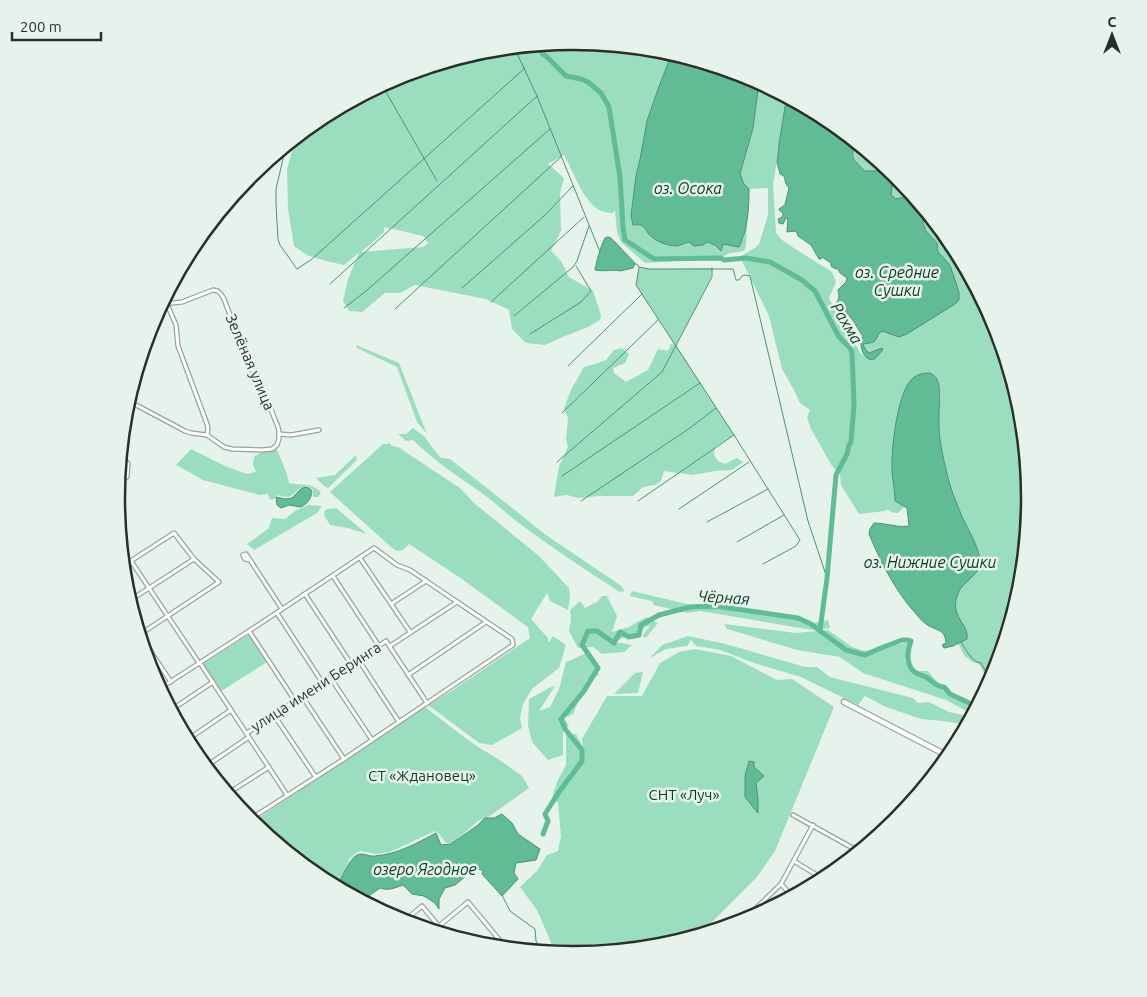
<svg xmlns="http://www.w3.org/2000/svg" width="1147" height="997" font-family="Ubuntu,sans-serif">
  <style>
    .green { fill: #9adebf; fill-rule: evenodd }
    .water { fill: #61bb95; stroke: #509176 }
    .lines { fill: none; stroke-linecap: round; stroke-linejoin: round }
    .stream { stroke: #509176; stroke-width: 1 }
    .river { stroke: #61bb95; stroke-width: 5 }
    .street-casing { stroke: #97a39d; stroke-width: 5.5 }
    .secondary-casing { stroke: #97a39d; stroke-width: 7 }
    .street { stroke: #fff; stroke-width: 3 }
    .secondary { stroke: #fff; stroke-width: 4.5 }
    .labels { text-anchor: middle; stroke-width: 5; stroke-linejoin: round; paint-order: stroke }
    .street-label { font-size: 15px; fill: #2a2f2c; stroke: #e6f3ec }
    .park-label { font-size: 15px; fill: #0f3828; stroke: #e6f3ec }
    .water-label { font-size: 16px; font-style: italic; fill: #0d3627; stroke: #e6f3ec }
    .rim { fill: none; stroke: #2a2f2c; stroke-width: 2.5 }
  </style>
  <rect width="100%" height="100%" fill="#e6f3ec"/>
  <g class="green">
    <path d="M574 41 663 50 672 53 658 89 647 121 640 159 636 176 631 216 639 224 677 246C693 241 709 239 721 251L723 244H729L743 240 747 225 746 246 744 251 727 254 721 258 687 259 675 261 645 263 621 242 617 232 615 210 613 213C586 215 575 173 564 155L548 164 564 178 560 193 561 231 551 251 561 261 569 277 593 291 601 315 600 320 586 328 565 336 545 345 526 343 512 329 509 310 486 299 415 285 400 293H385L362 312 349 311 343 301 348 279 359 253 344 265 326 261 307 255 294 246 288 209 287 169 295 139 320 118 399 76 485 50ZM384 227 423 236 428 243 423 247 361 252 384 232Z"/>
    <path d="M759 82 789 98 779 144 778 156 773 184 776 233 780 238 786 243 832 272 836 282 829 298 842 326 851 341 856 345 861 354 870 359 877 357 882 350H876L869 353 865 349 863 344C869 343 876 343 879 337 880 335 881 333 882 331L896 335 959 292 949 264 938 252 937 243 926 231 923 223V207L954 245 996 324 1022 410 1031 499 1022 588 994 677 991 674 984 673 979 664 972 662 964 655 958 643 967 639C967 630 962 625 958 617 948 598 966 583 978 570L980 556 960 513 944 461 940 438 939 413 941 394 939 386 908 385 902 398 896 428 892 465 895 490V501L904 507 898 513H894L886 509 885 511 859 514 841 485 840 474 832 466 811 429 807 417 810 410 800 403 794 390 782 369 769 316 742 261 741 256 755 248 759 244 768 215V188L749 189 744 184 740 174 753 128Z"/>
    <path d="M856 142 897 175 914 197H904L896 199 891 195 880 171H864C853 159 851 158 856 142Z"/>
    <path d="M639 267 649 269 712 268 711 278 676 345 734 435 715 447 714 455 718 461 725 464 737 458 743 462 732 470 715 471 693 475 664 471 661 481 655 485 643 487 633 496H600L578 498 567 495 554 497 559 466 568 447 566 440 568 418 564 408 571 390 584 367 595 364 606 360 614 350 622 348 629 354 625 363 613 368 614 373 626 382 648 370 658 349 668 351 671 344 675 345 636 285Z"/>
    <path d="M356 345 399 363 427 434 417 422 397 367 357 348Z"/>
    <path d="M413 428 425 437 429 443 441 458 450 459 521 515 546 535 620 585 625 591 620 592C590 573 560 553 531 532 515 521 501 508 486 496 461 478 435 462 413 440L406 441 398 434H406Z"/>
    <path d="M389 443 392 446 398 447 460 488 474 503 539 556 569 588 570 597 568 610 550 601 547 593 531 619 548 638V642H549L553 636 566 645 559 668 532 689 523 704 520 718 522 728 492 745 479 743 428 705 450 692 530 638 528 627 462 579 409 544 403 550 397 551 391 547 330 492 383 444H387Z"/>
    <path d="M276 447 287 474 289 483C301 486 313 482 321 493L318 497H313V490L308 486C294 487 296 502 277 495L274 499 270 500 268 494 260 495 203 480 176 465 191 449 225 466 247 474 256 472 253 464 254 457 262 452 273 450Z"/>
    <path d="M356 455 357 460 328 488 324 486 316 478 335 475Z"/>
    <path d="M308 505 322 506 317 513 254 550 247 544 269 528 272 518 285 519 295 511Z"/>
    <path d="M336 508 367 534 348 528 330 525 324 515 325 510 328 509Z"/>
    <path d="M632 591 691 605 707 604 735 608 813 623 828 620 830 628 812 630 700 611 688 613 654 605 652 601 630 596Z"/>
    <path d="M602 596H607L617 616 612 632 629 627 646 617 658 623 646 638 642 636 650 626H646L634 638H623L611 643H622L632 645 624 652 602 654 593 647 578 648 569 631 571 620 570 610 580 601 585 608 597 602Z"/>
    <path d="M724 624 796 633 828 630 852 647 865 651 904 643H908L905 660 910 671H928L943 689 976 710 974 715 946 700 863 673 840 657 797 650 727 629Z"/>
    <path d="M250 634 267 662 220 692 203 664Z"/>
    <path d="M688 636 726 644 805 667H817L830 677 913 698 918 703 929 702 949 712 972 717 968 725 943 721 921 719 886 707 865 696 858 705 801 677 757 664 720 650 696 646 691 640 687 646 666 649 650 658 662 645Z"/>
    <path d="M695 649 731 656 777 680 792 679 834 707 775 851 757 877 697 937 662 947 573 956 556 954 537 910 520 887 537 871 547 855 558 851 561 836 558 802 551 801 557 782 566 765V734H576L583 747 582 739 607 696H642L660 663 679 652Z"/>
    <path d="M589 652 599 675 588 680 573 714 564 718 569 726 563 730V755L548 760 532 742 528 725 529 699 549 688 555 686 539 711 550 707 559 689 566 662Z"/>
    <path d="M643 672 638 693 614 694 635 673Z"/>
    <path d="M425 707 460 734 481 749 497 758 522 776 529 788 487 818 479 820 453 843H446L439 834 435 831 390 852 376 854 360 851 356 853 350 858 338 886 336 888 319 879 251 823Z"/>
  </g>
  <g class="water">
    <path d="M672 53 749 76 759 82 753 128 740 174 744 184 749 189C749 209 748 229 739 247L723 244 721 251 716 246 707 242 703 245 694 246 689 242C685 243 681 245 677 246 667 246 654 241 648 233 643 226 643 224 633 225L631 216 636 176 640 159 647 121 658 89Z"/>
    <path d="M789 98 828 118 856 142C854 148 850 156 856 162 859 166 862 167 864 171H880L893 181 891 195 896 199 904 197H914L923 207V223L926 231 937 243 938 252 949 264 951 268 959 292V300L955 304 907 334 899 337 882 331C873 341 880 342 863 344L865 349 869 353 882 348 883 350C880 352 877 358 874 359 866 362 861 351 861 344 861 341 862 339 863 336 858 331 856 323 851 318 847 312 840 307 836 303 840 299 839 295 838 290L846 282 847 278 840 273 838 269 834 268 831 266V263L822 257 821 259H819L811 245 798 236 796 231 787 232 788 218H786L783 224 779 223 778 219C782 217 783 217 783 213L779 210V209L785 205 789 188 786 184 784 176 780 174 777 162 778 156 779 144 785 107Z"/>
    <path d="M608 237 611 238 635 263 633 268 620 271C615 269 603 272 595 270 597 259 600 248 605 238Z"/>
    <path d="M929 373C944 376 939 403 939 414 939 422 939 432 940 440 944 465 951 491 961 514 967 529 978 544 980 560 982 572 969 578 962 587 959 590 957 596 956 600 952 618 970 626 967 639L953 646 944 648 942 645 946 643C945 630 939 631 929 626 924 623 920 619 917 615 896 592 881 563 869 534L870 529 874 523C885 523 899 528 909 526L907 508 895 501C895 488 891 475 892 463 892 443 898 394 911 380 916 375 921 373 929 373Z"/>
    <path d="M305 487 309 488 312 491C311 499 308 503 301 507L289 505 281 508 277 505 276 497 285 499 292 498 301 489Z"/>
    <path d="M749 761 754 762V767L764 776 756 783 758 799V813L745 797V776Z"/>
    <path d="M502 814 512 823 518 834 540 849 536 860 516 863 514 873 518 879 502 896 482 874 483 871 480 869 472 871 455 885 445 888 439 899V909L435 903 424 896 412 894 403 885C394 888 389 891 380 888L370 895 363 902 337 888C341 879 349 859 357 855 363 852 369 857 375 856 398 854 417 843 436 833L441 845 451 844 478 825 485 818H494Z"/>
  </g>
  <g class="lines">
    <g class="stream">
      <path d="M514 47 537 96 600 252"/>
      <path d="M382 85 437 181"/>
      <path d="M286 146 276 189V204L278 239 280 245 297 269 312 259 525 68"/>
      <path d="M634 264H637L639 267 649 269H733L736 280H739L742 276 745 275 750 276 808 521 827 578"/>
      <path d="M639 268 636 285 734 435 800 540 796 546 763 564"/>
      <path d="M330 284 537 96"/>
      <path d="M462 288 544 216 573 186"/>
      <path d="M491 302 584 217"/>
      <path d="M344 308 366 291 550 129"/>
      <path d="M395 309 562 156"/>
      <path d="M514 316 573 267 577 261 589 226"/>
      <path d="M530 334 581 302 591 291 576 266"/>
      <path d="M568 366 642 294"/>
      <path d="M562 413 658 320"/>
      <path d="M557 462 662 372 712 277V268"/>
      <path d="M562 476 700 383"/>
      <path d="M581 501 690 428 716 408"/>
      <path d="M638 501 734 435"/>
      <path d="M679 509 749 462"/>
      <path d="M707 522 768 489"/>
      <path d="M737 542 784 515"/>
      <path d="M961 642C966 650 972 662 981 663L986 672 993 671 995 675"/>
      <path d="M502 895 510 911 535 929 536 941 543 953"/>
    </g>
    <g class="river">
      <path d="M529 46 531 47 539 48 543 54 548 58 566 76 581 79 588 82 601 93 609 107 620 177 623 227 625 240 654 259 721 258 724 260 746 258 770 262 802 280 815 291 839 337 850 348 852 352 854 405 851 442 849 445 847 454 836 475 827 578 820 630"/>
      <path d="M543 834 548 821 545 814 559 792 582 761V750L565 729 561 719 584 691 598 668 582 645 588 631H597L614 643 620 632 629 637 639 635 641 625 659 615 690 607 716 606 798 618 811 624 846 650 865 655 881 648 902 640H907L911 641C907 652 905 668 918 674 921 675 923 676 926 677 932 681 936 687 944 687L950 694 978 707"/>
    </g>
    <defs>
      <g id="street">
        <path d="M167 304 176 325 178 346 207 424 208 428 207 435"/>
        <path d="M130 403 138 406 185 431 191 433 207 435 224 447 232 449 262 450 272 449 277 445 279 439V432L278 427 266 397 246 357 224 299C221 294 219 290 213 290L182 302 161 304"/>
        <path d="M279 434 291 435 319 430"/>
        <path d="M118 482 127 477 128 464 121 455"/>
        <path d="M360 558 410 632"/>
        <path d="M250 560 245 559 243 555 246 554 250 560 282 609"/>
        <path d="M131 561 199 663"/>
        <path d="M123 566 174 533 194 559 219 582 139 635"/>
        <path d="M333 576 379 646"/>
        <path d="M305 594 351 664"/>
        <path d="M129 601 194 559"/>
        <path d="M391 604 426 581"/>
        <path d="M277 613 322 682"/>
        <path d="M249 631 295 701"/>
        <path d="M390 646 457 602"/>
        <path d="M149 649 171 682"/>
        <path d="M358 659 399 722"/>
        <path d="M200 663 287 795"/>
        <path d="M150 669 158 663"/>
        <path d="M408 675 486 622"/>
        <path d="M330 677 372 740"/>
        <path d="M159 689 249 631 374 548 397 565 410 570 512 639 513 645 344 759 249 820"/>
        <path d="M302 696 344 759"/>
        <path d="M171 710 213 682"/>
        <path d="M274 715 315 776"/>
        <path d="M247 733 386 641 427 703"/>
        <path d="M187 740 231 710"/>
        <path d="M205 767 249 737"/>
        <path d="M227 794 269 767"/>
        <path d="M793 815 860 852"/>
        <path d="M794 861 825 880"/>
        <path d="M781 884 793 897"/>
        <path d="M403 922 422 906 447 936"/>
        <path d="M741 923 781 884 813 825"/>
        <path d="M439 926 468 902 507 949"/>
      </g>
      <path id="secondary" d="M844 702 950 757"/>
    </defs>
    <use href="#street" class="street-casing"/>
    <use href="#secondary" class="secondary-casing"/>
    <use href="#street" class="street"/>
    <use href="#secondary" class="secondary"/>
  </g>
  <g class="labels">
    <g class="street-label">
      <text transform="translate(250 362) rotate(67)" y="5">Зелёная улица</text>
      <text transform="translate(316 687) rotate(-33)" y="5">улица имени Беринга</text>
    </g>
    <g class="park-label">
      <text x="422" y="781">СТ «Ждановец»</text>
      <text x="684" y="800">СНТ «Луч»</text>
    </g>
    <g class="water-label">
      <text x="688" y="194">оз. Осока</text>
      <text x="897" y="278">оз. Средние<tspan x="897" dy="18">Сушки</tspan></text>
      <text transform="translate(847 323) rotate(59)" y="6">Рахма</text>
      <text x="930" y="568">оз. Нижние Сушки</text>
      <text transform="translate(724 597) rotate(4)" y="6">Чёрная</text>
      <text x="425" y="875">озеро Ягодное</text>
    </g>
  </g>
  <path d="M0 0H1147V997H0ZM125 498a448 448 0 1 1 896 0a448 448 0 1 1-896 0Z" fill="#e6f3ec" fill-rule="evenodd"/>
  <path class="rim" d="M125 498a448 448 0 1 1 896 0a448 448 0 1 1-896 0Z"/>
  <g transform="translate(1112 35)" stroke="#e6f3ec" stroke-width="4" paint-order="stroke">
  <path d="M0-4L9 19L0 12L-9 19Z" fill="#2a2f2c"/>
  <text y="-8" font-size="14" font-weight="bold" text-anchor="middle" fill="#2a2f2c">С</text>
  </g>
  <path d="M12 32v8h89v-8" fill="none" stroke="#2a2f2c" stroke-width="2.5"/>
  <text x="20" y="32" font-size="15" fill="#2a2f2c" stroke="#e6f3ec" stroke-width="4" paint-order="stroke">200 m</text>
</svg>
